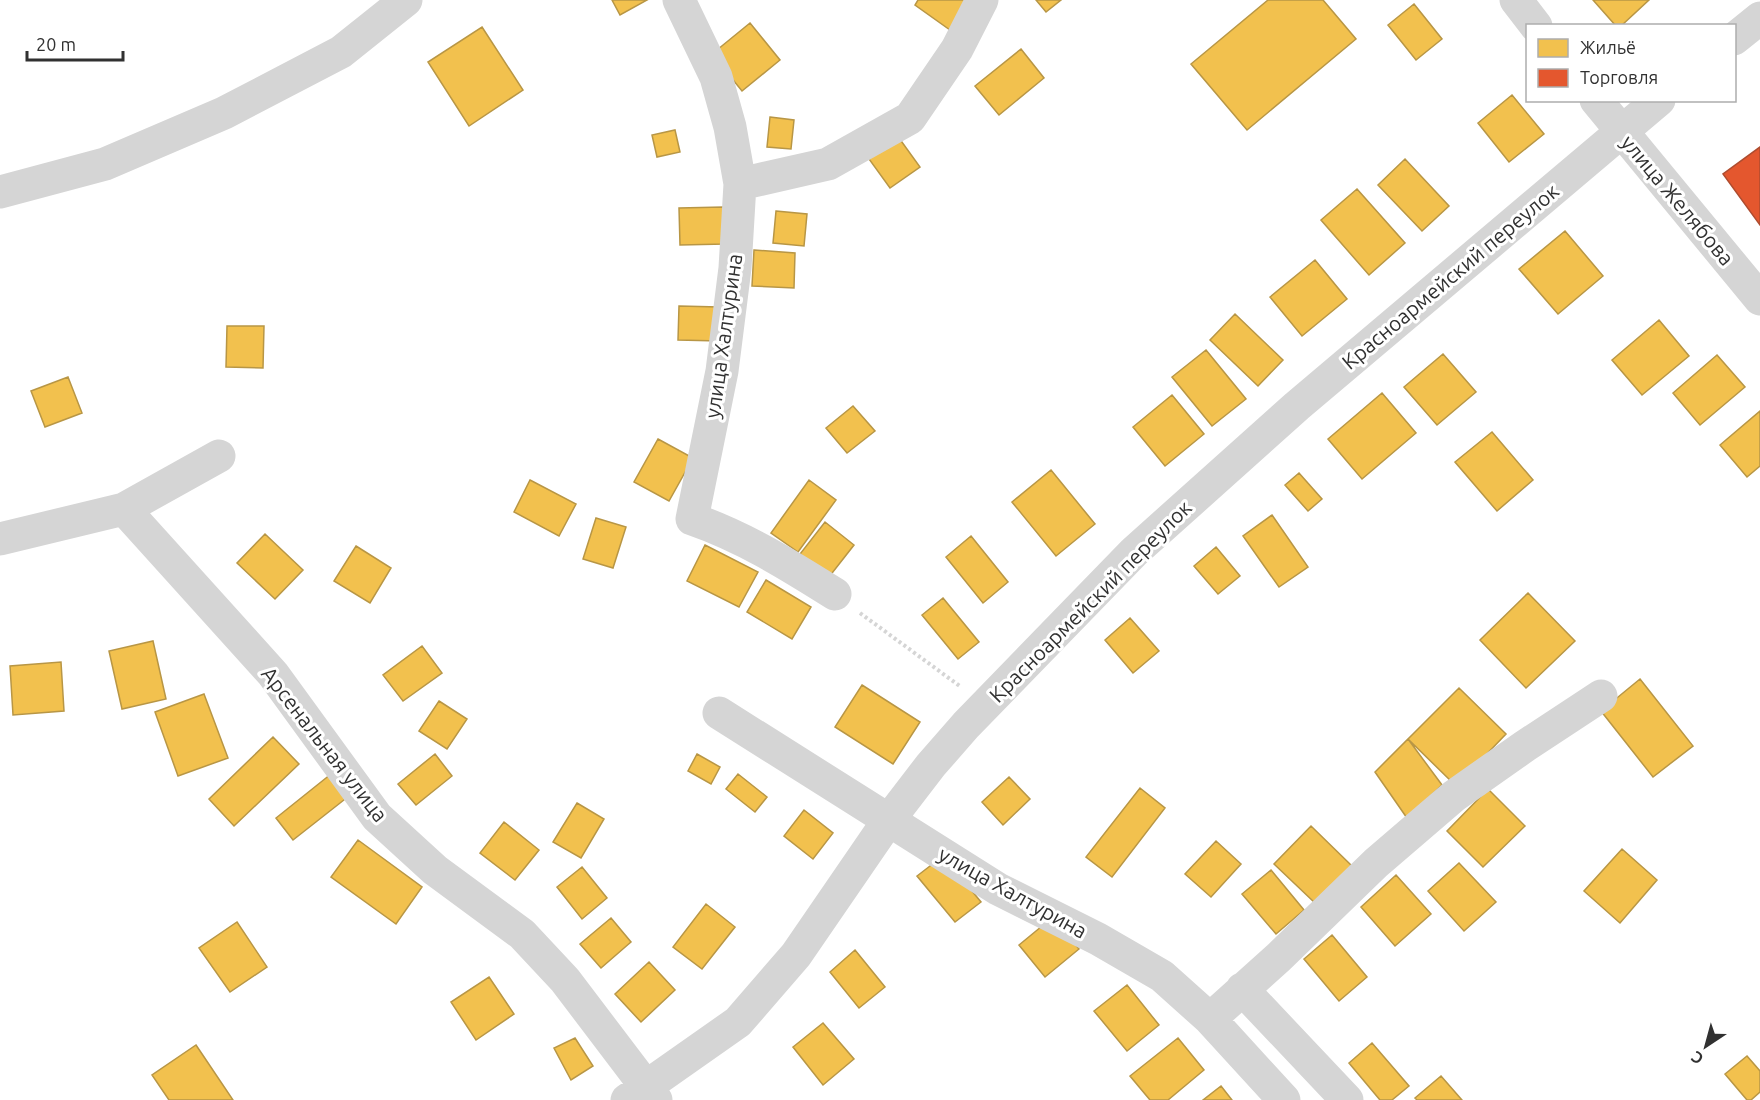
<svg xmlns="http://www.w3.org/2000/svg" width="1760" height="1100" font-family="Ubuntu,sans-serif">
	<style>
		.homes { fill: #f2c14e; stroke: #b89645; stroke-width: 1.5 }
		.shops { fill: #e4572e; stroke: #ae4c2f; stroke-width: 1.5 }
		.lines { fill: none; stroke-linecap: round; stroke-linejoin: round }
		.path { stroke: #d5d5d5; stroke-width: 4; stroke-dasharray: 3 3; stroke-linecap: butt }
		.minor { stroke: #d5d5d5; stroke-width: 33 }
		.labels { text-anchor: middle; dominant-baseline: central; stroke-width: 6; stroke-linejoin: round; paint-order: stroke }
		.street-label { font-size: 21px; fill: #313131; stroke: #fff }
	</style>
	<rect width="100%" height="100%" fill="#fff"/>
	<path class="homes" d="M612,0H647L620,15Z
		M918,0H968L950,30L915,5Z
		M1036,0H1061L1046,12Z
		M1268,0H1323L1356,39L1247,130L1191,64Z
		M1593,0H1649L1621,26H1616Z
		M1414,4L1442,39L1416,60L1388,25Z
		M750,23L780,60L742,91L712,54Z
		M482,27L523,90L469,126L428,62Z
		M1021,49L1044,78L999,115L975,86Z
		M1512,95L1544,134L1509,162L1478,123Z
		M770,117L794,120L791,149L767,147Z
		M675,130L680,152L657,157L652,135Z
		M899,138L920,167L890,188L869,159Z
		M1405,159L1449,206L1422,231L1378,185Z
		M1357,189L1405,243L1369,275L1321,220Z
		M723,207L725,244L680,245L679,208Z
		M776,211L807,214L804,246L773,243Z
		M1565,231L1603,276L1558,314L1519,269Z
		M754,250L795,253L794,288L752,286Z
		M1315,260L1347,299L1302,336L1270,297Z
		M679,306L719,307V341L678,340Z
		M1235,314L1283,360L1258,386L1210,340Z
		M1659,320L1689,356L1642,395L1612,360Z
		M227,326H264L263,368L226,367Z
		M1206,350L1246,399L1212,426L1172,377Z
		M1443,354L1476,392L1437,425L1404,387Z
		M1717,355L1745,387L1700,425L1673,393Z
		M68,377L82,413L45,427L31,391Z
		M1382,393L1416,433L1362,479L1328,439Z
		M1172,395L1204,434L1165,466L1133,427Z
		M853,406L875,431L847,453L826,428Z
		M1760,411V466L1747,477L1720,445Z
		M1492,432L1533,480L1497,511L1455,462Z
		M658,439L693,458L669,501L634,482Z
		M1051,470L1095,524L1056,556L1012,502Z
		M1299,473L1322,499L1308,511L1285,485Z
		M530,480L576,504L559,536L514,512Z
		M809,480L836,500L798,552L771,533Z
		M1272,515L1308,567L1279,587L1243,536Z
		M596,518L626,527L613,568L583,559Z
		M825,522L854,545L829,577L800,554Z
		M265,534L303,570L275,599L237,563Z
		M971,536L1008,582L983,603L946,557Z
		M705,545L758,572L739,607L687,581Z
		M356,546L391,568L370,603L334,581Z
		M1216,547L1240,576L1218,594L1194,566Z
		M766,580L811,607L792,639L747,612Z
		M1528,593L1575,641L1526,688L1480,640Z
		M943,598L979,642L958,659L922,615Z
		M1130,618L1159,651L1133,673L1105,640Z
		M153,641L166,699L122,709L109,651Z
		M422,646L442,673L403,701L383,675Z
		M61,662L64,711L13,715L10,666Z
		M1640,679L1693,746L1653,777L1601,711Z
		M862,685L920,722L893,764L835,727Z
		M1459,688L1506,734L1456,786L1408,739Z
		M204,694L228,758L178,776L155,712Z
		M439,701L467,719L447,749L419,731Z
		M273,737L299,764L234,826L209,799Z
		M1408,739L1442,785L1407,818L1375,772Z
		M435,754L452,776L416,805L398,784Z
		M697,754L720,767L711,784L688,771Z
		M331,774L349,796L293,840L276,818Z
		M738,774L767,797L755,812L726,789Z
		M1009,777L1030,799L1003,825L982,802Z
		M1140,788L1165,808L1112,877L1086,857Z
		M1488,789L1525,826L1483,867L1447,831Z
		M577,803L604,819L581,858L553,842Z
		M804,810L833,833L813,859L784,836Z
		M504,822L539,850L515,880L480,853Z
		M1311,826L1352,866L1316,904L1274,864Z
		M358,840L422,887L396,924L331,877Z
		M1216,841L1241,864L1211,897L1185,874Z
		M1622,849L1657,880L1620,923L1584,891Z
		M943,856L981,902L955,922L917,876Z
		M1459,863L1496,902L1464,931L1428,891Z
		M582,867L607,898L582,919L557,887Z
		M1271,870L1304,910L1276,934L1242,894Z
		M1396,875L1431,914L1395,946L1361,907Z
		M706,904L735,927L702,969L673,947Z
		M1053,917L1079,949L1045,977L1019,945Z
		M611,918L631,942L601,968L580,944Z
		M237,922L267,967L230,992L199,948Z
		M1332,935L1367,977L1339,1001L1304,959Z
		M855,950L885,987L859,1008L830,972Z
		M649,962L675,990L641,1022L615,994Z
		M489,977L514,1014L476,1040L451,1002Z
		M1127,985L1159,1025L1127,1051L1094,1011Z
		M823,1023L854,1059L823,1085L793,1047Z
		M575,1038L593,1066L571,1080L554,1048Z
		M1178,1038L1204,1070L1168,1100H1150L1130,1076Z
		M1372,1043L1409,1086L1392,1100H1380L1349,1063Z
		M196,1045L233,1100H169L152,1075Z
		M1747,1056L1760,1071V1092L1751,1100H1747L1725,1074Z
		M1441,1076L1462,1100H1417L1415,1098Z
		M1221,1086L1232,1100H1203Z"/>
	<path class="shops" d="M1760,147V225L1723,174Z"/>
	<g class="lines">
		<path class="path" d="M860,613L961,687"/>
		<path class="minor" d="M679,0L716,77L730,127L740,184L735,268L722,371L692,519C744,537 789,565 835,594
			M1516,0L1536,26
			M1734,39L1760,18
			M1596,100L1760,299
			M740,184L828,164L910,118L957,49L982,0
			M0,192L105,164L224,113L341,52L406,0
			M124,509L273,674L377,817L435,870L522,934L565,980L656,1100
			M0,539L124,509L219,456
			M719,713L998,889L1098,939L1162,976L1210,1019L1284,1100
			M1242,989L1347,1100
			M1210,1019L1279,957L1376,863L1454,796L1525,746L1601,696
			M627,1100L738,1022L796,955L888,821L931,765L966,725L1134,552L1297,406L1659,100"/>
	</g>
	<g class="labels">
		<g class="street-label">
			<text transform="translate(1678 200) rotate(50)">улица Желябова</text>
			<text transform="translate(1450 276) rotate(-40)">Красноармейский переулок</text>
			<text transform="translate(723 336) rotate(-82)">улица Халтурина</text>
			<text transform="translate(1090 601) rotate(-45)">Красноармейский переулок</text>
			<text transform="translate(325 744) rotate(52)">Арсенальная улица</text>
			<text transform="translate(1013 892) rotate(29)">улица Халтурина</text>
		</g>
	</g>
	<rect x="1526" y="24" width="210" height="78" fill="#ffffff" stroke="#adadad" stroke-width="1.5"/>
	<rect x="1538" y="39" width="30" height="18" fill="#f2c14e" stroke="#adadad" stroke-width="1.5"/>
	<text x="1580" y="54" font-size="18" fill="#313131">Жильё</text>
	<rect x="1538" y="69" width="30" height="18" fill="#e4572e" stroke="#adadad" stroke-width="1.5"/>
	<text x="1580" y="84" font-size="18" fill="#313131">Торговля</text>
	<g transform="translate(1706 1046) rotate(216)" stroke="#ffffff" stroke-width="4.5" paint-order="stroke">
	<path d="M0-4.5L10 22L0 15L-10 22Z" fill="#313131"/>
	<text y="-9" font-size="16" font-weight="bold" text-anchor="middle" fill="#313131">С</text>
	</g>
	<path d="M27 51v9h96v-9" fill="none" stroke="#313131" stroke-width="3"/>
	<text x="36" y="51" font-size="18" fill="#313131" stroke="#ffffff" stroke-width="4.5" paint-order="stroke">20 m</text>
</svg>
